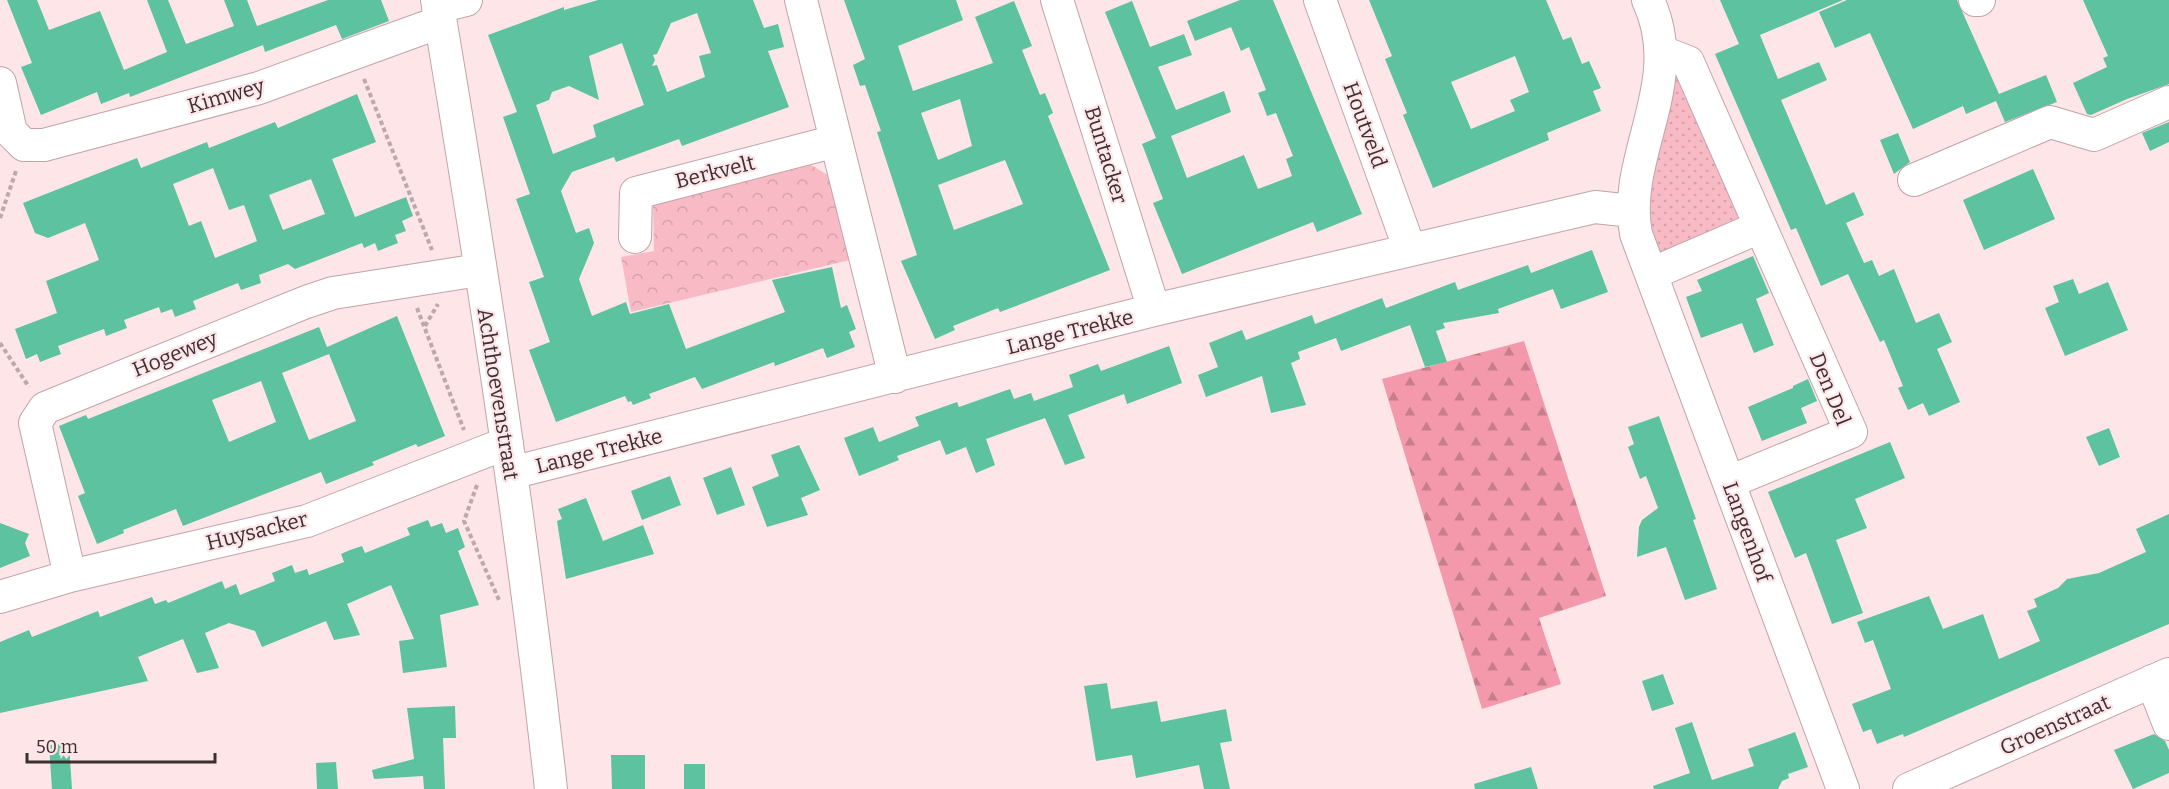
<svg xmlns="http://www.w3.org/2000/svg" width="2169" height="789" font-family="Bitter,serif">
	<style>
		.grass { fill: url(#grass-dots) }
		.forest { fill: url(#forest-firs) }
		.park { fill: url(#park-crowns) }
		.building { fill: #5cc29f; fill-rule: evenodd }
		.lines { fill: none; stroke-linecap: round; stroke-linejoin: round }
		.minor-casing { stroke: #c0a4a8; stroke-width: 34 }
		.path { stroke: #bda8ab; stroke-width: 4; stroke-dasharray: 4.5 3; stroke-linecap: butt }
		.minor { stroke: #fff; stroke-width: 32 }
		.labels { text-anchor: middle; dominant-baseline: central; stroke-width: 4.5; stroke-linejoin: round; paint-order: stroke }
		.street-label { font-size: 21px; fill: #3b2f31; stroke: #fde5e8 }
	</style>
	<defs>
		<pattern id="grass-dots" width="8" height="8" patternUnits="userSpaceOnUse" patternTransform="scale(1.5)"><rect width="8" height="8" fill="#f8bbc6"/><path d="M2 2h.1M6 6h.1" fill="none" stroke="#d6a1ab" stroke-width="1.8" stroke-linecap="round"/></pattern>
		<pattern id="forest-firs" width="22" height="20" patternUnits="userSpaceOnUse" patternTransform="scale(1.5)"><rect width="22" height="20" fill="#f399ab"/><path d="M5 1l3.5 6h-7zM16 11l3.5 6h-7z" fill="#c67d8c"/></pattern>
		<pattern id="park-crowns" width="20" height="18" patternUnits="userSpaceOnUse" patternTransform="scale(1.5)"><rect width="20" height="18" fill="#f8bbc6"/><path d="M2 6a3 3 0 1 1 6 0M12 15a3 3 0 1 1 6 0" fill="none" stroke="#d6a1ab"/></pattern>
	</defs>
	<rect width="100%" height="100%" fill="#fde5e8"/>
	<path class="grass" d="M1673,69H1676L1744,223L1658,260L1644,212Z"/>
	<path class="forest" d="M1524,341L1606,596L1539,618L1561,684L1482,709L1382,379Z"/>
	<path class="park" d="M805,161L829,176L850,260L631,312L621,257L654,251L653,202Z"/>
	<path class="building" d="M7,0H37L49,30L100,11L124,70L167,52L147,0H168L186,44L234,26L224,0H247L257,26L328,0H381L389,21L342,39L336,25L265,52L263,45L130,97L129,93L101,104L97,92L41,115L21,67L32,63Z
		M598,0H753L764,28L778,24L784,47L768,51L789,107L682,146L679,139L616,162L614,157L572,172L561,191L576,233L589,228L594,243L579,279L592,316L626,302L630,314L669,304L686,349L785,312L772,280L832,267L841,308L847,305L856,329L849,332L855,347L827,358L823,348L775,366L774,362L702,389L695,377L649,394L651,398L633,405L631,401L628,402L625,396L556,422L529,350L550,342L529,282L544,277L516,199L530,194L503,117L517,112L488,35L564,7V10ZM697,13L711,53L699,56L705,77L667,92L657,65L652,66L655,60L653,55L657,54L671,23ZM622,43L644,105L593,125L596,137L553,154L536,105L549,100L552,92L569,86L599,100L589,56Z
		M844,0H956L963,20L898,46L913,91L993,63L975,17L1014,1L1032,46L1022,50L1040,95L1045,93L1053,113L1048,116L1110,270L1000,312L998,308L953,326L955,330L935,339L901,261L917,255L877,132L881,131L874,111L865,85L860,86L853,65L865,59ZM960,99L972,146L938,160L921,113ZM1005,160L1023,204L954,230L938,185Z
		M1240,0H1273L1362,214L1317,232L1313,222L1182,274L1153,203L1163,199L1142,144L1156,138L1105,12L1132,1L1150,47L1184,34L1192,55L1158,67L1176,110L1224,91L1231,112L1171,136L1187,178L1244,155L1258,189L1292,176L1286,159L1293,156L1276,113L1267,116L1263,105L1258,93L1266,90L1249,47L1241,51L1231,27L1195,41L1187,21Z
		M1369,0H1546L1563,40L1571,37L1582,64L1589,61L1601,88L1593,91L1601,111L1547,133L1549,140L1433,188L1403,115L1407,113L1385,59L1392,56ZM1515,56L1529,92L1510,100L1515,111L1471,129L1451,82Z
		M1720,0H1843L1760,35L1778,79L1819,62L1827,80L1781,100L1826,205L1854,192L1864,215L1846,223L1864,263L1872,260L1879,276L1894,269L1916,323L1939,313L1952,342L1937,349L1960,402L1929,416L1923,403L1908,410L1898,388L1903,386L1884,340L1880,342L1848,274L1821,286L1796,228L1791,230L1715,54L1739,44Z
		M1847,0H1957L1999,94L2046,75L2057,102L2005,122L1996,101L1966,114L1963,106L1913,129L1870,33L1835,48L1819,12Z
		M2083,0H2169V84L2127,99L2091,115L2087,114L2073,83L2107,67L2103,58L2108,56Z
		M357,94L376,142L332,159L355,217L406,197L413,216L402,221L406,231L395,235L398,243L378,251L375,243L364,248L362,243L295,269L288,264L259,275L261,283L241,290L238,283L193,301L196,309L175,317L172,309L161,313L159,307L124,320L127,328L106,336L104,329L58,346L61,354L40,362L37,354L26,359L15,329L57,313L46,281L99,260L85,223L48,238L35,233L23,203L137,158L141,168L207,142L209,148L275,122L278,128ZM213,168L229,210L244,205L257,241L215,258L201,221L189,226L173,184ZM311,179L325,214L283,230L269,195Z
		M2169,122V142L2150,151L2142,133Z
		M1898,133L1910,162L1894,174L1880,140Z
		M2033,169L2055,219L1984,250L1963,200Z
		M1592,250L1608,292L1561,309L1553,289L1498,309L1499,313L1443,323L1445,328L1436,331L1447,362L1425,367L1410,325L1341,351L1336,338L1298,352L1300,359L1291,363L1306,405L1271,413L1262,376L1206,397L1198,375L1218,367L1209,343L1242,330L1246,340L1312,315L1315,324L1382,298L1386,308L1455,282L1458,290L1528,265L1531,273Z
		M1753,256L1769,293L1756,299L1774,345L1754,353L1742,323L1701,338L1686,297L1702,291L1697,280Z
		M2073,279L2079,294L2108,282L2128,330L2065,356L2045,308L2059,302L2053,286Z
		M397,316L445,436L418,447L416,444L372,462L374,465L326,484L321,472L183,526L176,509L123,530L124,533L97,544L78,496L85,493L59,426L86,415L88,419L319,327L327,347ZM329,354L356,421L309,440L282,373ZM261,381L276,422L229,442L212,400Z
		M1169,346L1182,383L1127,404L1124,394L1068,415L1085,458L1065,465L1045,418L986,439L995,465L976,473L966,447L946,455L940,440L897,456L899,460L859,476L844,438L873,427L879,442L919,426L915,417L957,402L959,407L1010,389L1014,399L1031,393L1034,401L1073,387L1069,375L1098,364L1101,371Z
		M1808,379L1817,401L1801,408L1807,423L1762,441L1748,407L1793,388V386Z
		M1659,416L1696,519L1693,520L1717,589L1685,600L1666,547L1637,557L1639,527L1642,520L1658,508L1646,476L1640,479L1628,447L1634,444L1628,427Z
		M2109,428L2120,457L2099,466L2086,437Z
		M1890,442L1905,478L1855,499L1867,528L1836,540L1863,613L1832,624L1806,553L1795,558L1768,492Z
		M799,445L820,490L801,498L808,515L767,527L752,487L779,476L771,455Z
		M731,467L745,505L717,515L703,478Z
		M670,476L681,505L642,520L631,491Z
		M586,498L603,541L643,525L654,554L566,579L557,521L562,519L558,509Z
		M2169,514V624L1904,737L1903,734L1877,744L1871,729L1863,732L1852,704L1891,689L1873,640L1865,643L1857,622L1929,596L1943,629L1983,614L1999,659L2040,641L2027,611L2037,607L2034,599L2058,588L2067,579L2099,573L2146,552L2136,529Z
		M428,520L431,527L442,523L446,533L458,528L465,547L458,551L479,605L440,615L447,667L403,673L399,641L414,639L391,585L347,604L360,635L334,640L326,621L262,647L255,631L229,623L205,633L219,668L197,673L183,639L138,657L148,681L0,713V642L29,630L32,637L98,611L100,617L152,597L155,604L166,600L168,603L222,581L225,589L236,584L240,595L275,581L272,573L292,565L295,573L307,569L309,575L344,562L341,554L350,550L362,546L365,553L410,535L407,528Z
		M0,523L29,534L25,543L30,556L0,568Z
		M1663,674L1674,704L1652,711L1642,681Z
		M1107,683L1111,709L1157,701L1161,722L1226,709L1232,741L1220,743L1230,789H1204L1199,765L1136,778L1132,755L1096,761L1084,686Z
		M455,706L456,738H443L445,789H424L423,776L374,779L372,770L414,759L407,708Z
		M1692,722L1712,780L1754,766L1748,749L1795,732L1808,767L1788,774L1789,778L1782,781L1778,789H1654L1653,786L1690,773L1675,728Z
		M2154,734L2165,741L2169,750V773L2133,789L2114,750Z
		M69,744L72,789H52L49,745Z
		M611,755H645V789H612Z
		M336,762L338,789H317L316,763Z
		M684,764H705V789H684Z
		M1531,767L1538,789H1475L1474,784Z"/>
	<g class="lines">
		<defs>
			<path id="minor" d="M437,0C481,262 522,525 551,789
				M801,0L895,377
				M1057,0L1154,310
				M1320,0L1410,250
				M1648,0C1687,83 1621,155 1636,234L1843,789
				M1975,0H1979
				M438,7L466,0
				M1662,52L1688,62L1851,432L1729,482
				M0,83L11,132L24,145H44L259,88L440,22
				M1914,180L2050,122L2094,135L2169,102
				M635,237L636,193L836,141
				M1651,274L1760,227
				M511,473L1154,310L1595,207L1632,211
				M70,576L35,423L45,408L306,302L333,293L479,270
				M0,597L70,576L307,521L507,443
				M2152,681L2169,724
				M1909,789L2169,674"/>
		</defs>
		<use href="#minor" class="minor-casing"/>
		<path class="path" d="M364,79L432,250
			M0,218L16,171
			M417,308L464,430
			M425,326L438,304
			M0,343L29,387
			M477,485L464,521L499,600"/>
		<use href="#minor" class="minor"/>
	</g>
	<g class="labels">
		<g class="street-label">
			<text transform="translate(226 96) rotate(-16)">Kimwey</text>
			<text transform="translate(1365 125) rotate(70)">Houtveld</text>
			<text transform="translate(1106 155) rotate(73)">Buntacker</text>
			<text transform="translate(715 172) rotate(-14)">Berkvelt</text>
			<text transform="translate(1070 332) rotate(-14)">Lange Trekke</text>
			<text transform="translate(175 354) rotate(-22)">Hogewey</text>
			<text transform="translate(1830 389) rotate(68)">Den Del</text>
			<text transform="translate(498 394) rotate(81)">Achthoevenstraat</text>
			<text transform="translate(599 451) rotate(-14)">Lange Trekke</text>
			<text transform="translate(257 531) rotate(-14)">Huysacker</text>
			<text transform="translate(1747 532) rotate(70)">Langenhof</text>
			<text transform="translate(2055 725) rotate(-24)">Groenstraat</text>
		</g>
	</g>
	<path d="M27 753v9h188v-9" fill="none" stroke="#3b2f31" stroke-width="3"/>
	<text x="36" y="753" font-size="18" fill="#3b2f31" stroke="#fde5e8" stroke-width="4.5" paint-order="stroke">50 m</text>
</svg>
